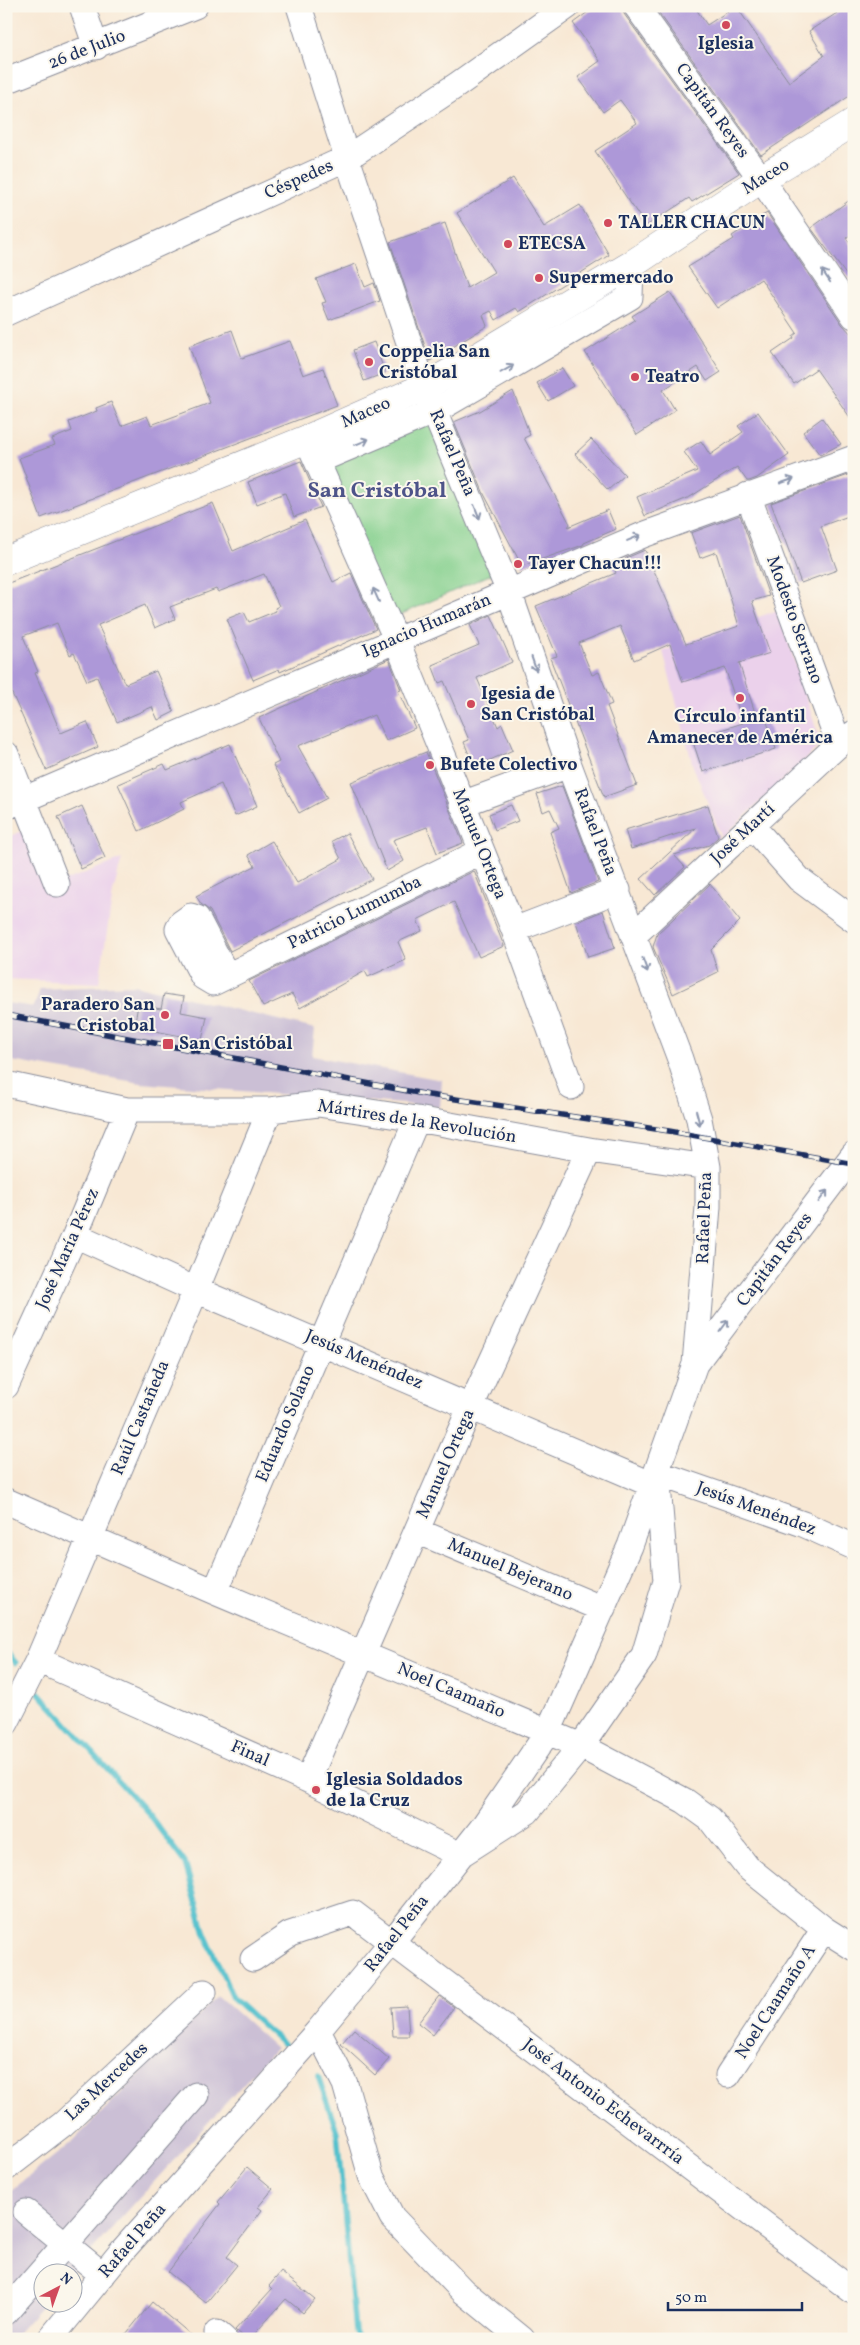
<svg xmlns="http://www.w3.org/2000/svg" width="860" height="2345" font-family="Vollkorn,serif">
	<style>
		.built { fill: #ebd1eb }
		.industrial { fill: #cbbfd5 }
		.green { fill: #85d08e; stroke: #508076 }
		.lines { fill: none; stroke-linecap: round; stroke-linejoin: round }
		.stream { stroke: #54c1cd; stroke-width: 5.5 }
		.building { fill: #ad98d8 }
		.minor-casing { stroke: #8a8c99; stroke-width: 27 }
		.major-casing { stroke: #8a8c99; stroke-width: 29 }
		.minor { stroke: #fff; stroke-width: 25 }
		.major { stroke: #fff; stroke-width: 28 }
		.rail-casing { stroke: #1b2f5e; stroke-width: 5.5 }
		.rail { stroke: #fbf7ec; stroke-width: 4; stroke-dasharray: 11; stroke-linecap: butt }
		.oneway { stroke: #8d97ae }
		.poi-dot { fill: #d1495b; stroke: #fbf7ec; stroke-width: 2 }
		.labels { text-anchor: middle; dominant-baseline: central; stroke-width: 4; stroke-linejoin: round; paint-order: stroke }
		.poi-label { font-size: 18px; font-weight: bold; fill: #1b2f5e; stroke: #fbf7ec; text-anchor: start }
		.street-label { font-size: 18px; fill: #1b2f5e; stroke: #fbf7ec }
		.district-label { font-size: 22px; font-weight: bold; fill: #4e5489; stroke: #fbf7ec }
	</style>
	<rect width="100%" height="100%" fill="#fbf7ec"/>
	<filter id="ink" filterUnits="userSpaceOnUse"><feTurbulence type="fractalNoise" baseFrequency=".02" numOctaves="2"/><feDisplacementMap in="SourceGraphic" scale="10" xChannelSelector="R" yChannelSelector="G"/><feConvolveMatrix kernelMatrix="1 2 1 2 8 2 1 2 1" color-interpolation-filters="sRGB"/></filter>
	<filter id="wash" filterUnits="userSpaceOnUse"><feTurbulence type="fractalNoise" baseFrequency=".0096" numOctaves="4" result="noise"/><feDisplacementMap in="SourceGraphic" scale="20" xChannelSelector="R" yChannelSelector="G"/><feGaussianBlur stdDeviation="1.12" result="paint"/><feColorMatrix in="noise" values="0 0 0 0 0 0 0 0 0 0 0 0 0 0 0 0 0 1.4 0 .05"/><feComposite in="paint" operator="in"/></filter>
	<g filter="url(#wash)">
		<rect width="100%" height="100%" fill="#f8e8d4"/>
		<path class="built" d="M778,610L821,744L722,838L693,766L663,651Z
			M40,823L64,881L122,859L113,892L99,983L6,979V838Z"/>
		<path class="industrial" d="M134,985L315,1029L312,1056L442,1080L440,1107L141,1083L6,1060V1003L34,1007L40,989Z
			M218,1996L276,2048L72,2272H42V2302L44,2303L12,2339H6V2195L73,2141Z"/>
		<path class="green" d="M433,419L496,572L391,619L327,468Z"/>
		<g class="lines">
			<path class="stream" d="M6,1651L16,1663
				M39,1693L150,1816L185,1863L205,1934L233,1998L288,2048
				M318,2076L337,2132L355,2331L358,2339"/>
		</g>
		<g id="blocks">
			<path class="building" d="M596,6H622L624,14L739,173L692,202L689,198L646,226L595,151L637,123L620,100L603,112L578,77L600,61L573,23Z
				M654,6H694L707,25L736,6L789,82L824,56L809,31L848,6H854V93L761,155Z
				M513,178L544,227L580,205L609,255L519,312L516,308L496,320L491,311L483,315L487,326L430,361L390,242L445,223L467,288L494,272L457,213Z
				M854,197V232L846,238L854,249V285L811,228Z
				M767,213L842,324L854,337V423L816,369L794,384L772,353L794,338L793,336L797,333L761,279L717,308L688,267L734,239L732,236Z
				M356,264L365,287L374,283L380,301L329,320L322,303L326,302L316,279Z
				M670,292L721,372L707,381L698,367L663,390L675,410L637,435L585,352L635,320L632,316Z
				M232,330L242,358L290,341L303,375L323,368L337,405L41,518L19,458L55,445L52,439L72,431L69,422L97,411L96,408L111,402L121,426L147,416L151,425L210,403L189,346Z
				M374,342L385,373L364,381L353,350Z
				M562,368L573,386L548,401L537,383Z
				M513,391L530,435L524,438L570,524L568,527L608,510L616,529L584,543L583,545L522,566L484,494L454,422L480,411Z
				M758,412L789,455L757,478L749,481H747L737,467L690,497L645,516L637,497L697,471L684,452L701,441L710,455L743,432L738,426Z
				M822,418L841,444L820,455L803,432Z
				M591,439L625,475L608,490L575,454Z
				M301,461L321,507L294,517L285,493L257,504L248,482Z
				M854,473V514L821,526L837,570L801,583L771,503Z
				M213,503L233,551L305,520L333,582L351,573L376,629L280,672L279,669L253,680L227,619L244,612L249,622L276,611L275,608L279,606L264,574L218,592L216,589L170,607L175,619L155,628L145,605L98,625L125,684L156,671L174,712L158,720L152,707L117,722L97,677L87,681L74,653L70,655L57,623L23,636L38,672L35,673L61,733L87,722L98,747L46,770L6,680V584Z
				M740,515L769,596L752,601L770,653L739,663L757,719L765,716L776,749L703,772L692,739L743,723L725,668L683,682L670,644L634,660L620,626L579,643L592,675L599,672L612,704L607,706L637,785L604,797L550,658L557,656L536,606L616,573L612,564L645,550L686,644L739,626L716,552L700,558L691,533Z
				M491,615L512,662L477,678L498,727L502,724L513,750L474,767L464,742L469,740L444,681L439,683L432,665L479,645L470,625Z
				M389,659L401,690L398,691L415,728L386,741L374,715L298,746L327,798L299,813L273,765L279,762L259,718Z
				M230,744L257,806L235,816L221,784L181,802L184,809L139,831L118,784L164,764L167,770Z
				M426,752L463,843L437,853L427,827L393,840L404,861L387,871L351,782Z
				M562,786L598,882L571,893L550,832L559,828L550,809L543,812L537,794Z
				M511,805L518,821L495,830L489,814Z
				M708,805L718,837L709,845L674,855L685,867L655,895L641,879L696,828L631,849L625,830Z
				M82,806L105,858L81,869L58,817Z
				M347,833L372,879L230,951L210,911L201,904L196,896L255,866L248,855L272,841L297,883L341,859L332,841Z
				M474,871L504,946L479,957L454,902L417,920L422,931L398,942L406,960L368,977L365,971L300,1008L292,994L263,1007L249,981Z
				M710,884L740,921L711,950L718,972L673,994L653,947L657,934Z
				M603,911L615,948L588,957L576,922Z
				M164,994L184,997L181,1012L207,1017L202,1040L134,1027L138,1005L161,1009Z
				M439,1996L454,2007L433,2035L418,2023Z
				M407,2006L409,2036H393L391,2007Z
				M354,2029L389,2059L375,2075L341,2044Z
				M247,2167L273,2189L258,2207L262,2210L227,2257L237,2265L206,2303L168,2272L220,2204L218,2202Z
				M281,2272L315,2299L303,2313L286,2299L250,2339H245L235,2330L272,2289L269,2286Z
				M152,2302L196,2339H122Z"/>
		</g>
	</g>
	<g filter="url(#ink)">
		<use href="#blocks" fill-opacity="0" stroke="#8a8c99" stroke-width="1"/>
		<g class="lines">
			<defs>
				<path id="minor" d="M82,6L96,47
					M636,6L761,179L854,316
					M6,81L195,6
					M6,313L347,158L457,85L568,6
					M307,439L396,639L514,930L571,1087
					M317,461L435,411L630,297L631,265
					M748,495L839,744
					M6,754L57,884
					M462,804L569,765
					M6,807L643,535L854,458
					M752,826L799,879L854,920
					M514,930L618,890
					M634,935L839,744L854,733
					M227,976L197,918L191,916L181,923L178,929L203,977L213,983L482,851
					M6,1084L127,1110H270L318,1104L417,1119L589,1150L708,1167
					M75,1235L196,1290L653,1485
					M695,1364L854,1154
					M6,1386L75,1235L127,1110
					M6,1501L215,1592L581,1746L685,1801L710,1819L747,1867L824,1929L854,1948
					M417,1531L603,1609
					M215,1592L417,1119
					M38,1660L308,1780L460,1855L527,1812L581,1746L644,1655L666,1581L657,1473L803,1524L854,1547
					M6,1723L38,1660L196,1290L270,1110
					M308,1780L471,1406L589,1150
					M253,1959L290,1934L353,1913L854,2292
					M318,2031L345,2084L371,2176L392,2217L463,2291L522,2339
					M728,2075L824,1929
					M6,2168L63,2124L204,1992
					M26,2212L103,2275
					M6,2312L196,2095
					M217,2333L224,2339
					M50,2339L123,2250L318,2031L391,1943L482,1828L548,1732L630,1546L695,1364L708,1207V1167L699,1119L680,1059L569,765L509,592L424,387L347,158L299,6"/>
				<path id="major" d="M6,561L307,439L424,387L471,361L631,265L761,179L854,122"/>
			</defs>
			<use href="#minor" class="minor-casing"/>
			<use href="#major" class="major-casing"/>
			<use href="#minor" class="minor"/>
			<use href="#major" class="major"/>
			<defs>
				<path id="rail" d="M6,1015L429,1095L669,1131L854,1164"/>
			</defs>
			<use href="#rail" class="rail-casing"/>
			<use href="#rail" class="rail"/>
		</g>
		<defs><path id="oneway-shaft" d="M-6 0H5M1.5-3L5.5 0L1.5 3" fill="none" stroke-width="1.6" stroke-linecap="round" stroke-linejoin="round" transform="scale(1.25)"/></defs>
		<g class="oneway">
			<use href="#oneway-shaft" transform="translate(826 276) rotate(-124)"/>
			<use href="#oneway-shaft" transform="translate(507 369) rotate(-30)"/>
			<use href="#oneway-shaft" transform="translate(362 442) rotate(-23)"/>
			<use href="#oneway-shaft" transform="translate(787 481) rotate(-19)"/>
			<use href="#oneway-shaft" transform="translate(477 512) rotate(68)"/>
			<use href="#oneway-shaft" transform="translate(634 538) rotate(-23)"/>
			<use href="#oneway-shaft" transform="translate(376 595) rotate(-114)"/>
			<use href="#oneway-shaft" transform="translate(534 664) rotate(71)"/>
			<use href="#oneway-shaft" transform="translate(645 965) rotate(70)"/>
			<use href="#oneway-shaft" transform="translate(698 1118) rotate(75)"/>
			<use href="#oneway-shaft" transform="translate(823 1196) rotate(-53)"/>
			<use href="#oneway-shaft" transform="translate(724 1326) rotate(-53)"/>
		</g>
	</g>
	<g class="poi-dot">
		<circle cx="726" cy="25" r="5"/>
		<circle cx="608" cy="223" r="5"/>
		<circle cx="508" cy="244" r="5"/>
		<circle cx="539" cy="278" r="5"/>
		<circle cx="369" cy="362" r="5"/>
		<circle cx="635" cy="377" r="5"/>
		<circle cx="518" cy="564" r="5"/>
		<circle cx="740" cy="698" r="5"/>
		<circle cx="471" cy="704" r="5"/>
		<circle cx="430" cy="765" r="5"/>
		<circle cx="165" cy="1015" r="5"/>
		<rect x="162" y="1038" width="12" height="12" rx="2.5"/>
		<circle cx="316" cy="1790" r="5"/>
	</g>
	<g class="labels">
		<g class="poi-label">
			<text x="726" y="44" text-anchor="middle">Iglesia</text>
			<text x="618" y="223">TALLER CHACUN</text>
			<text x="518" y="244">ETECSA</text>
			<text x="549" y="278">Supermercado</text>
			<text x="379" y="352">Coppelia San<tspan x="379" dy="21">Cristóbal</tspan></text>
			<text x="645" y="377">Teatro</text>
			<text x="528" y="564">Tayer Chacun!!!</text>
			<text x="481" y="694">Igesia de<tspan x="481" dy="21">San Cristóbal</tspan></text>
			<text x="740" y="717" text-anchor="middle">Círculo infantil<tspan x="740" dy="21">Amanecer de América</tspan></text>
			<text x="440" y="765">Bufete Colectivo</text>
			<text x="155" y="1005" text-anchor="end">Paradero San<tspan x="155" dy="21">Cristobal</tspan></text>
			<text x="179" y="1044">San Cristóbal</text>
			<text x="326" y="1780">Iglesia Soldados<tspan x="326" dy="21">de la Cruz</tspan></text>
		</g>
		<g class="street-label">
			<text transform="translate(87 50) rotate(-21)">26 de Julio</text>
			<text transform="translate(712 111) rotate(54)">Capitán Reyes</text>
			<text transform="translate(766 177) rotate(-32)">Maceo</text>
			<text transform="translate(299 180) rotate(-24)">Céspedes</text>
			<text transform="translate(366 413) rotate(-24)">Maceo</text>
			<text transform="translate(452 453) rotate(67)">Rafael Peña</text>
			<text transform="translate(794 620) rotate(70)">Modesto Serrano</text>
			<text transform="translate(427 626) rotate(-23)">Ignacio Humarán</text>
			<text transform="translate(595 832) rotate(69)">Rafael Peña</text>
			<text transform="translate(743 834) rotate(-43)">José Martí</text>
			<text transform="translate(479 844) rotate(68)">Manuel Ortega</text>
			<text transform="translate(355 913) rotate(-26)">Patricio Lumumba</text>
			<text transform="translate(417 1122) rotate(9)">Mártires de la Revolución</text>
			<text transform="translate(705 1218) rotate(-88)">Rafael Peña</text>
			<text transform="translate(68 1249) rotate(-66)">José María Pérez</text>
			<text transform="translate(775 1260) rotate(-53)">Capitán Reyes</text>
			<text transform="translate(364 1360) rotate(23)">Jesús Menéndez</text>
			<text transform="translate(141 1418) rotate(-67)">Raúl Castañeda</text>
			<text transform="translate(286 1424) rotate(-67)">Eduardo Solano</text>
			<text transform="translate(446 1464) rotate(-66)">Manuel Ortega</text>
			<text transform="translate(756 1509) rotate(20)">Jesús Menéndez</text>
			<text transform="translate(510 1570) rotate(23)">Manuel Bejerano</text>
			<text transform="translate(451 1691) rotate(23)">Noel Caamaño</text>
			<text transform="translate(250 1754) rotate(24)">Final</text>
			<text transform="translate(397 1934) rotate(-52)">Rafael Peña</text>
			<text transform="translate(776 2002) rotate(-57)">Noel Caamaño A</text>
			<text transform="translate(107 2082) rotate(-43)">Las Mercedes</text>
			<text transform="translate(603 2102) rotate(37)">José Antonio Echevarrría</text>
			<text transform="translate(133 2241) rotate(-49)">Rafael Peña</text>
		</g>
		<g class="district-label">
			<text x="377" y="491">San Cristóbal</text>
		</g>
	</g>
	<rect width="860" height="2345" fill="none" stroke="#fbf7ec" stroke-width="25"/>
	<g transform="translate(58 2288) rotate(41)"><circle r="24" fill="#fbf7ec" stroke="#a1a7b3"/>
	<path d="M0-4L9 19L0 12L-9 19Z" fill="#d1495b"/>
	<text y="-8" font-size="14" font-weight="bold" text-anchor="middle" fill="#1b2f5e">N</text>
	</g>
	<path d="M668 2302v8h134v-8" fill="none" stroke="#1b2f5e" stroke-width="2.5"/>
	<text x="675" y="2302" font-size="15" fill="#1b2f5e" stroke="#fbf7ec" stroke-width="4" paint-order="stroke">50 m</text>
</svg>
